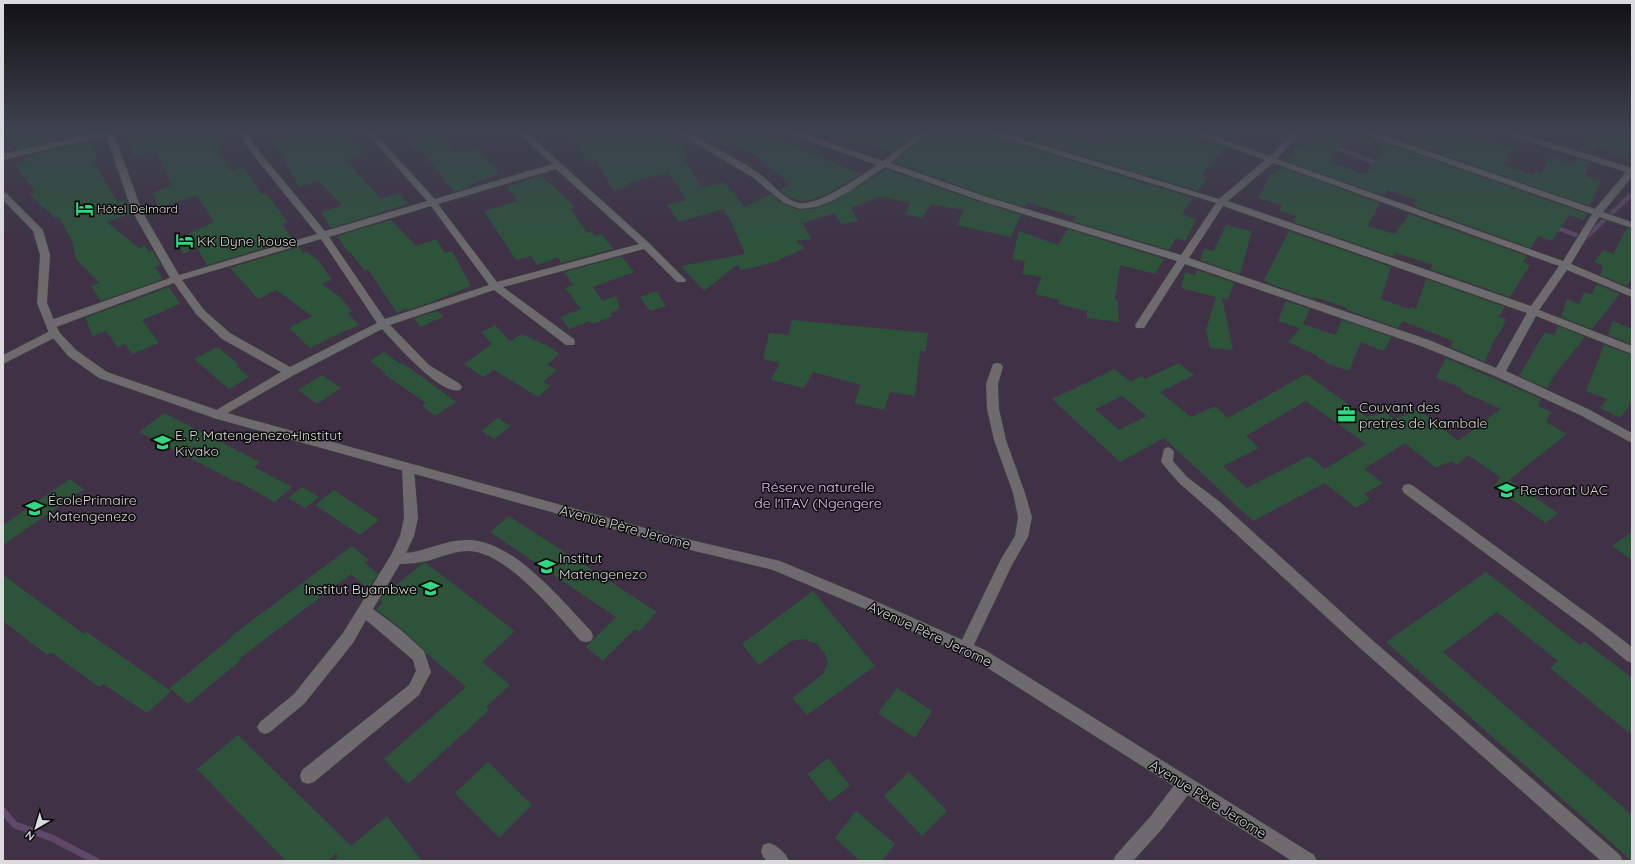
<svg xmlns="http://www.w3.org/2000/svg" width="1635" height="864" font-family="Quicksand,sans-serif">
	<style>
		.green { fill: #403146 }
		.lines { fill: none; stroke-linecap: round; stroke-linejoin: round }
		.stream-far1 { stroke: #5f4869; stroke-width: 4.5 }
		.stream { stroke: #5f4869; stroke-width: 7 }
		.building { fill: #2d543b; fill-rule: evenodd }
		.minor-casing { stroke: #3c3b3d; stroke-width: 2 }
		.tertiary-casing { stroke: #3c3b3d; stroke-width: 2 }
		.minor { fill: #6d6b6e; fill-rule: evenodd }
		.tertiary { fill: #6d6b6e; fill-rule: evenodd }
		.labels { text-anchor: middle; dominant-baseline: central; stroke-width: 3; stroke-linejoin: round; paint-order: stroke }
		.far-poi-label { font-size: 12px; fill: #dbdadc; stroke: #0a090a; text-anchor: start }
		.poi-label { font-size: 14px; fill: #dbdadc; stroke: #0a090a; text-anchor: start }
		.park-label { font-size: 14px; fill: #eec4ff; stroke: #0a090a }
		.street-label { font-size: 14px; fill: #dbdadc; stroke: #0a090a }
	</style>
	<rect width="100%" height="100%" fill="#211f22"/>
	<path class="green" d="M3,129H1632V861H3Z"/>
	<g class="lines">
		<path class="stream-far1" d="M1286,129L1316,140
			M1331,146L1379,164
			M1554,227L1585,238L1632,194"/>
		<path class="stream" d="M3,811L15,825L52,838L96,861"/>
	</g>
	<path class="building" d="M5,129H88L89,132L18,149Z
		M148,129H215L223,142L216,145L231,171L243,167L262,194H266L269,197L288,222L282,224L293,240L207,265L197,247L183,254L176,239L214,222L196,195L164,206H158L152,193L172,186L157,152L148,154L147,152L134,156L125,134Z
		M285,129H343L356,145L365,153L346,161L381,199L399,193L408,204L331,228L321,212L342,205L319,181L299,187L285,162H287L272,139L289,134Z
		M402,129H434L454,153L477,148L499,174L470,185L471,187L454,192L423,152L416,153Z
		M575,129H664L688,153L684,154L688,158L684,160L702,188L724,182L745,207L771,194L783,204L799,210L817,208L833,202L871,178L873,179L885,169L980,202L1021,215L1011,237L957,225L964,210L931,204L922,218L904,214L911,203L879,196L877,198L851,208L858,221L841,224L835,213L802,223L811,239L796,241L805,248L777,261L760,266L741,270L738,264L704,291L681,266L745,254L730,219L723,209L679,222L667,205L687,200L668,172L628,183L630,186L614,191L595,160L587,162L571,134L578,132Z
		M696,129H769L767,135L861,174L827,194L807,201H799L789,197L779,190L790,184L757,157L734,143L724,147Z
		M819,129H922L892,152L864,143L863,145L818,134Z
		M934,129H977L979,132L1193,198L1182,214L1196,219L1185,241L1176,238L1169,250L1072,221L1075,217L1027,202L1025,207L987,196L893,162Z
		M994,129H1051L1098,143L1113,129H1182L1183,132L1225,147L1201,175L1208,177L1198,191Z
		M1198,129H1241L1231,140Z
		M1316,129H1352L1354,132L1375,140L1370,146L1346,137L1329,162L1366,175L1385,143L1587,214L1584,220L1569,215L1552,241L1538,236L1531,248L1414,206L1417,200L1387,190L1384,196L1286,161L1295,148L1298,149Z
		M1425,129H1477L1469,134L1514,148L1504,165L1533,175L1536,171L1541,173L1550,157L1574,164L1578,158L1590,162L1585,176L1601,181L1590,206L1409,143Z
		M1596,129H1611L1632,135L1628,142L1631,143L1624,158L1597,147L1593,155L1582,151Z
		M91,141L98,160L93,162L118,202L124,200L132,213L107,222L139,248L146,245L148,252L152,250L161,265L155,267L163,279L101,301L91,286L99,283L76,259L73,243L59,217L55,218L29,194L36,192L15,166L26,163L23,157Z
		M1281,167L1380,203L1368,226L1395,234L1409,214L1527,256L1523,262L1530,265L1510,297L1430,269L1433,265L1402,255L1395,253L1394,257L1293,222L1296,216L1280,211L1282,205L1258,198L1270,174L1274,175Z
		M541,175L575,207L570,208L587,233L592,232L595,236L602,234L613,249L561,263L558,257L537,265L531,256L516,260L484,211L517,201L507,187Z
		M391,220L416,246L436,239L445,253L452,251L471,286L431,302L408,310L407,308L397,313L368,269L365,271L350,252H348L337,236Z
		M1226,225L1252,231L1240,274L1200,260L1204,249L1213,251Z
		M1627,228L1632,229V279L1627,286L1600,275L1603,266L1594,262L1604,250L1613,254Z
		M1068,229L1164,259L1155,274L1120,265L1115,300L1118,301L1119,322L1087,318V311L1058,304L1060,300L1035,294L1042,277L1022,274L1025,261L1012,259L1019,231L1058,245Z
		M1289,231L1391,267L1381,299L1409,309L1410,307L1416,309L1426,279L1505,307L1499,317L1506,319L1501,330L1493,342L1485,362L1451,347L1453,341L1403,321L1398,328L1347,310V308L1315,297L1314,299L1268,283V282L1264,280Z
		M299,247L303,253L307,252L318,260L332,280L322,284L340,297L352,311L348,313L359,325L342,332L310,348L289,328L312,316L276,290L258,299L230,268Z
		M619,257H622L634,272L593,287L602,301L616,296L620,309L610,313L613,316L592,324L589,321L569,329L560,317L581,309L565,288L573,285L565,272Z
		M1197,270L1234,283L1228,300L1222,298L1233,350L1210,348L1206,330L1216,297L1181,288L1185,272L1195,275Z
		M1596,284L1620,294L1592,329L1561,317L1567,299L1579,304L1584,292L1592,295Z
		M169,287L180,304L142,320L159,343L132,354L125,344L117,347L106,331L93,336L85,318Z
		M656,291L666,306L650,311L640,297Z
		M1286,301L1310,309L1303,324L1335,335L1342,320L1392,337L1383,351L1361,342L1349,371L1326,363L1327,362L1317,357L1318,356L1288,342L1300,328L1278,321Z
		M438,311L443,317L420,327L414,318Z
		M792,320L928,333L926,351H920L915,396L890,392L884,410L854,403L861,385L813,372L804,388L771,380L780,363L763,359L769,333L788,335Z
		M1613,321L1632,329V344L1608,335Z
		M495,325L510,341L522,334L550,347L559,354L547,365L557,370L543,382L551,386L538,397L494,370L483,377L464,364L492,344L481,332Z
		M1558,326L1585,337L1556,373L1547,388L1519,376L1545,332L1554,336Z
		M1604,345L1632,355V402L1620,418L1600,408L1607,399L1586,391Z
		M218,347L239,365L236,366L249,377L229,389L194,359Z
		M384,352L400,364L402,363L414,371L456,402L435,416L422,406L426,403L384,374L386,373L370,361Z
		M1446,358L1541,399L1538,406L1551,412L1546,422L1567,434L1509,480L1558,513L1546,523L1494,487L1500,477L1468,455L1457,465L1451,461L1436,468L1405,443L1364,469L1383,483L1364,494L1370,499L1356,508L1325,483L1253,521L1164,438L1120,462L1052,399L1115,369L1130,382L1141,376L1145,379L1179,363L1194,375L1160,392L1191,417L1215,406L1228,418L1306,374L1366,417L1386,413L1394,420L1418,409L1458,441L1501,409L1461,391L1462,388L1436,378ZM1122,396L1147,416L1119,430L1095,409ZM1306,401L1366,444L1325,469L1309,456L1247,488L1223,466L1259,448L1246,436Z
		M322,375L341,388L317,404L298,390Z
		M164,413L260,462L254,467L292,487L275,502L237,481L236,482L139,432Z
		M498,418L511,426L494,439L481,431Z
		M70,479L84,489L3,545V525Z
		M302,487L319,497L305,508L288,498Z
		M334,490L379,520L360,535L315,505Z
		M509,516L657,612L639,632L635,629L603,661L586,647L616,617L490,532Z
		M1632,532V560L1612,546Z
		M352,546L369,560L365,563L378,574L368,589L351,574L239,659L241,660L188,704L170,688L232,637L231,636Z
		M423,563H426L515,631L482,662L510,685L486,707L489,710L408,784L384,759L466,687L426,653L402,629L376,609L383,603L380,600L390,584L394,587Z
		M1486,572L1580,645L1584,641L1632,678V735L1550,668L1558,661L1497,612L1443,652L1632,815V861L1386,642Z
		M3,575L84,634L87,632L171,691L147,713L103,684L99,687L51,652L47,655L3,621Z
		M813,591L875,666L807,715L792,698L823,674L828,662L825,653L817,644L804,639L791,641L759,665L742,644Z
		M897,688L932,711L915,738L878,713Z
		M238,735L351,846L387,816L422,861H333L338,857L336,853L328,861H286L197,769Z
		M828,758L850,786L829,802L808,774Z
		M488,762L532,805L499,838L455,793Z
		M909,772L947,811L922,836L884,796Z
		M856,811L895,844L882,861H860L835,838Z"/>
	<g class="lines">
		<defs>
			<path id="minor" d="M109,129H127L126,131L114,134L142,211L179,275L317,234L258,161L235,129H243L264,157L325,231L427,201L363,129H371L435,199L552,164L514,129H523L649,243L686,280L685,282H677L644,249L503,287L574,339L575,342L574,345H566L494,290L390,325L429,365L460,384L462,387L460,390C441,396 395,343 382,329L294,375L217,419L213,418L211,415L213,412L281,372L222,339L196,314L174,283L56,327H48L47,324L48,321L170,278L132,211L106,136L3,160V154ZM556,169L639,244L497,282L438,204ZM431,206L489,285L385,319L329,237ZM321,239L377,323L290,367L230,333L204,310L182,280Z
				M672,129C686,128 698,138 710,145C727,154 744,163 760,174C772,183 784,200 799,203C819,206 860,176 877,165L781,131L780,129H791L883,161L924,129H933L890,163L987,197L1181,255L1216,203L979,131L978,129H990L1219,199L1265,160L1184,131L1183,129H1194L1270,156L1296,129H1304L1277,159L1563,261L1592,214L1354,131L1353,129H1364L1595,209L1626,172L1495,131L1494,129H1506L1632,168V177L1603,212L1632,222V228L1599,217L1571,264L1632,290V297L1567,270L1539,310L1632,346V354L1536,316L1506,371L1588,409L1632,433V443L1580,415L1495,376L1421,346L1185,264L1144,328H1136L1135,325L1177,261L981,201L885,167L850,191L832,201L816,207L800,209L784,203L752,177ZM1273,163L1559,266L1531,306L1228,201ZM1223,206L1527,313L1496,368L1429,340L1189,258Z
				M54,329L58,330L59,333L58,336L3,364V355Z
				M997,363L1001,364L1003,367L998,384L999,409L1006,440L1025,493L1032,517L1028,537L1012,565L970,653L965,655L960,653L958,648L1001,559L1015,536L1018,517L1013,493L994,440L987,409L986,384L993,364Z
				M1168,447L1172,449L1174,452L1173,461L1187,477L1220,502L1370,638L1620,855L1623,861H1601L1360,648L1210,510L1179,483L1161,462L1164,449Z
				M408,463L412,465L414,468L418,518L414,536L406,553C427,551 447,539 469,540C514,541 562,601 591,631L593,636L591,641L586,642L581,641C556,614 507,552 469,551C455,551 441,557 427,561C418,563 409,564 400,564L373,609L401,630L424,651L431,672L419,695L314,782L308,784L302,782L300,776L302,770L409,685L416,671L413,660L366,620L353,643L304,704L270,732L265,734L260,732L257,727L260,722L294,694L343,633L391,555L400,536L404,518L402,468L404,465Z
				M1408,484L1412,485L1602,624L1632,647V663L1627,661L1592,632L1404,493L1402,489L1404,485Z
				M1185,777L1191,779L1193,785L1191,791L1162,829L1133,861H1113L1116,855L1150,817L1179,779Z
				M769,843C778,846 785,852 789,861H767L763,857L761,851L763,845Z"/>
			<path id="tertiary" d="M3,192L6,193L43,230L50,255L47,303L59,332L76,350L107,372L220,411L670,535L780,561L873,600L985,650L1314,855L1317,861H1292L975,660L863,608L773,570L670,545L217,419L99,378L68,356L49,333L37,303L40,255L33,231L3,200Z"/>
		</defs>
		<use href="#minor" class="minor-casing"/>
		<use href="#tertiary" class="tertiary-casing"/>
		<use href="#minor" class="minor"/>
		<use href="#tertiary" class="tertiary"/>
	</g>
	<linearGradient id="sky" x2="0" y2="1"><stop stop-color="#121113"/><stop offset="0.52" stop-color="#3d424f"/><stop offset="1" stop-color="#3d424f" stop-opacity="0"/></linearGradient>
	<rect width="1635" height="250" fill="url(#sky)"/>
	<defs>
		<symbol id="hotel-bare" viewBox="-9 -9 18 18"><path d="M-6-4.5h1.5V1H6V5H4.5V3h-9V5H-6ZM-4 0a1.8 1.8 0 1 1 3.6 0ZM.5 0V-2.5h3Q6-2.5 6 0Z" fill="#31d882" stroke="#0a090a" stroke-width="2.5" paint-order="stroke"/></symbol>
		<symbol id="office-bare" viewBox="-9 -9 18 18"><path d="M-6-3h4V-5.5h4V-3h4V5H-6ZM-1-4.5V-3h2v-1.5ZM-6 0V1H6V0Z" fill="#31d882" stroke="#0a090a" stroke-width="2.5" paint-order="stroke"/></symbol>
		<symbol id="school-bare" viewBox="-9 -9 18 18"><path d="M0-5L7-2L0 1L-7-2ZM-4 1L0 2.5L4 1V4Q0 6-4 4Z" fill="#31d882" stroke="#0a090a" stroke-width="2.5" paint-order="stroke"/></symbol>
		<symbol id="university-bare" viewBox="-9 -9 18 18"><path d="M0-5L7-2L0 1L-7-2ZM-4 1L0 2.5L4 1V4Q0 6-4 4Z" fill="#31d882" stroke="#0a090a" stroke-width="2.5" paint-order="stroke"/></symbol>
	</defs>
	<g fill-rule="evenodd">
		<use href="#hotel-bare" x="72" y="196" width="25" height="25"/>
		<use href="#hotel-bare" x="172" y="228" width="25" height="25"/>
		<use href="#office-bare" x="1334" y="402" width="25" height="25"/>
		<use href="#school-bare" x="150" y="430" width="25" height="25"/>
		<use href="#university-bare" x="1494" y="478" width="25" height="25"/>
		<use href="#school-bare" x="22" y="496" width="25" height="25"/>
		<use href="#school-bare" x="534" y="554" width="25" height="25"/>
		<use href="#school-bare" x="418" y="576" width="25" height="25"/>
	</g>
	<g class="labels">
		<g class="far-poi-label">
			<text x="97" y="208">Hôtel Delmard</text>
		</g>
		<g class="poi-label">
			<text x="197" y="241">KK Dyne house</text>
			<text x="1359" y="407">Couvant des<tspan x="1359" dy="16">pretres de Kambale</tspan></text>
			<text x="175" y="435">E. P. Matengenezo+Institut<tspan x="175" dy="16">Kivako</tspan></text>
			<text x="1520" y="490">Rectorat UAC</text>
			<text x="48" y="500">ÉcolePrimaire<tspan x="48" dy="16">Matengenezo</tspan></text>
			<text x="559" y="558">Institut<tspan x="559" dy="16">Matengenezo</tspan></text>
			<text x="417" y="589" text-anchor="end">Institut Byambwe</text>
		</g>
		<g class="park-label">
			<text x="818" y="487">Réserve naturelle<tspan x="818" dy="16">de l'ITAV (Ngengere</tspan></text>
		</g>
		<g class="street-label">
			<text transform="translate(625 527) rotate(15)">Avenue Père Jerome</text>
			<text transform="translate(930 634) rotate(25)">Avenue Père Jerome</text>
			<text transform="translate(1208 799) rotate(32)">Avenue Père Jerome</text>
		</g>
	</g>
	<rect width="1635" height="864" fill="none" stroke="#dbdadc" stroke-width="8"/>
	<g transform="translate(36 828) rotate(218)" stroke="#0a090a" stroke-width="3" paint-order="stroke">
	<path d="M0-3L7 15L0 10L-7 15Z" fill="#dbdadc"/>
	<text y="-6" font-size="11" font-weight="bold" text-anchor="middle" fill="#dbdadc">N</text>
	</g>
</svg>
